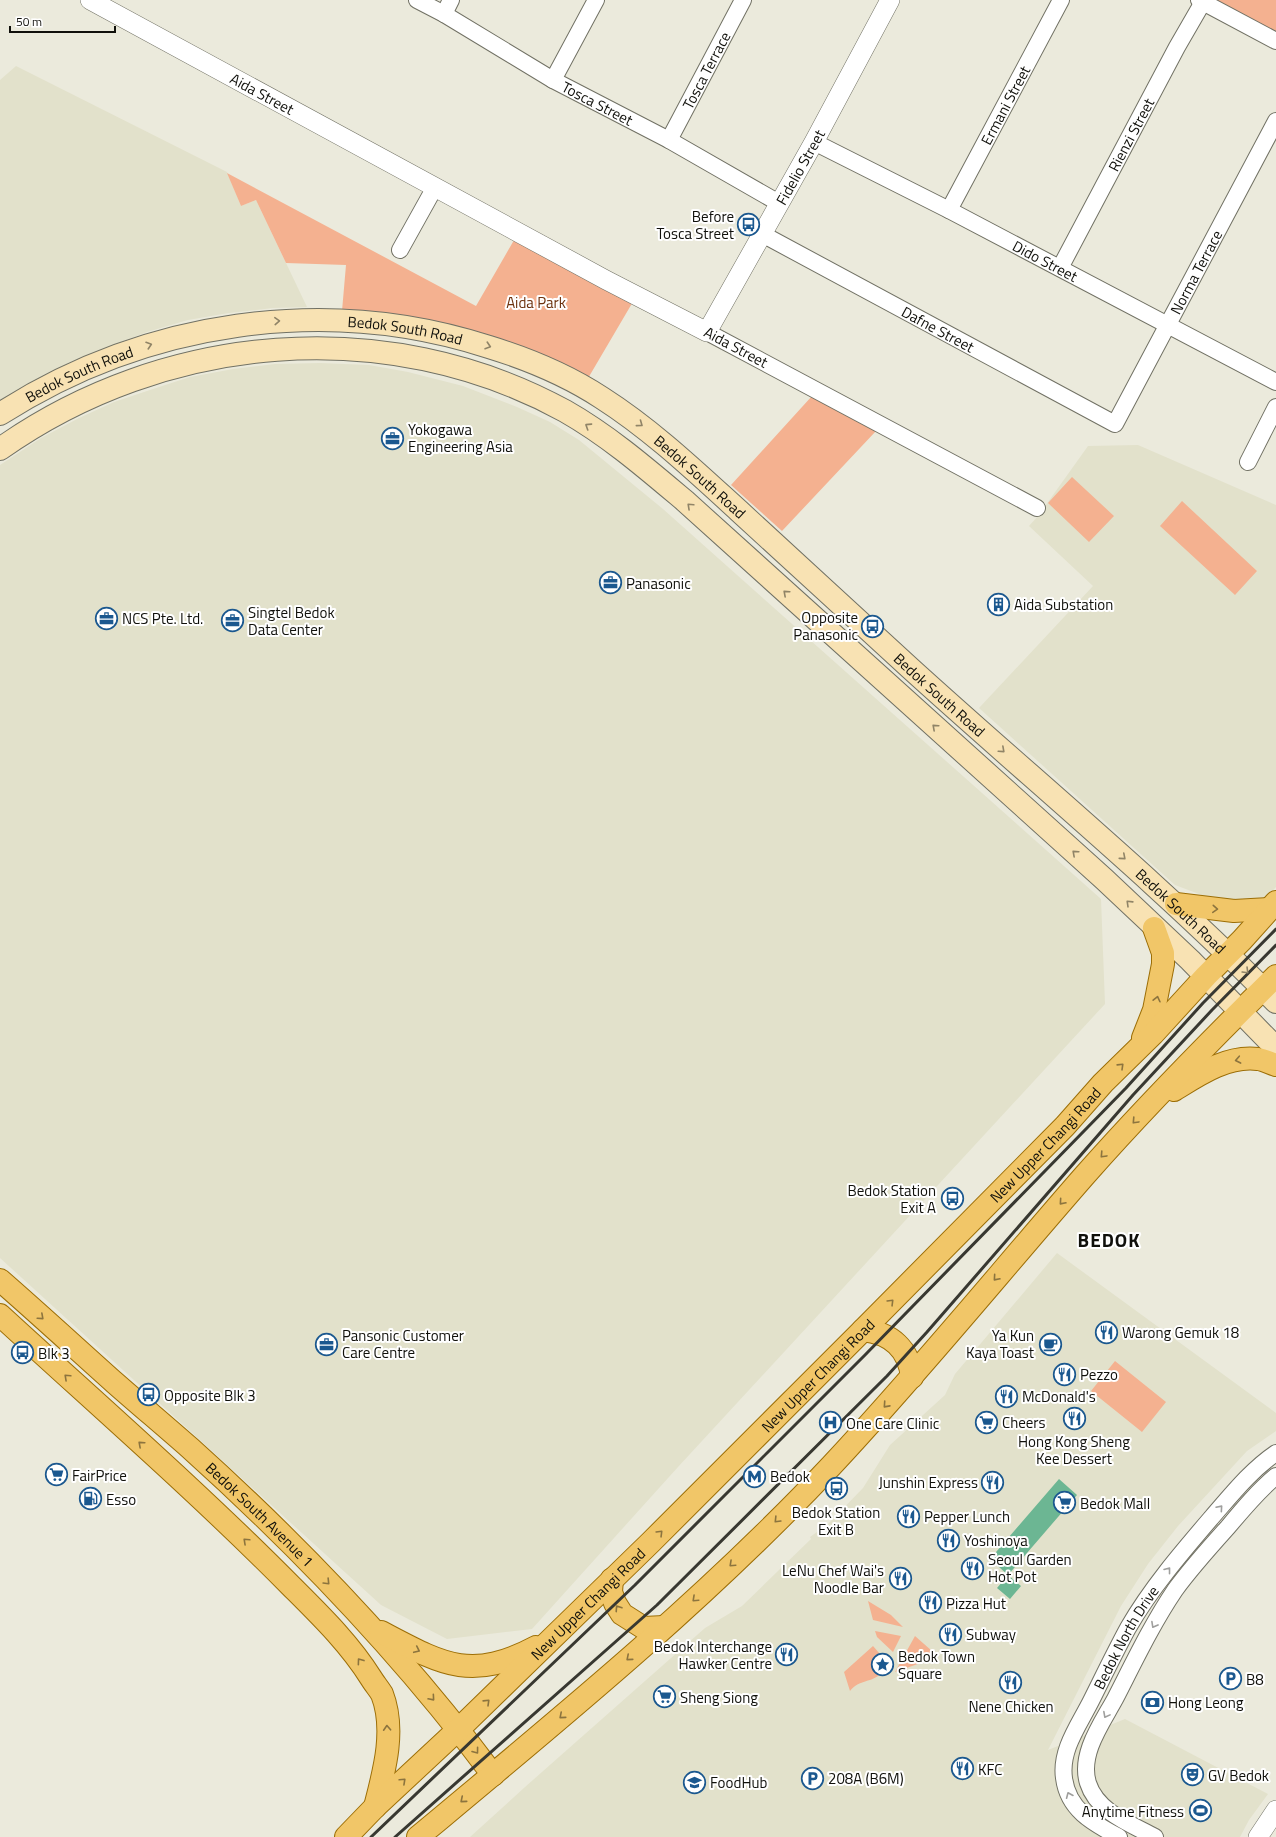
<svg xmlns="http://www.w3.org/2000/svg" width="1276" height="1837" font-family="'Titillium Web',sans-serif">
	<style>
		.built { fill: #e2e1cb }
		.green { fill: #f4b190 }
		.water { fill: #6cb693 }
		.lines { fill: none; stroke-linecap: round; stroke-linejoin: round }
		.minor-casing { stroke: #717164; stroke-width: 18 }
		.tertiary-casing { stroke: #717164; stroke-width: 20 }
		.secondary-casing { stroke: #717164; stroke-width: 24 }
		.primary-casing { stroke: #9c6e06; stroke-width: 24 }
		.minor { stroke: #fff; stroke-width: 16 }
		.tertiary { stroke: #fff; stroke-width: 19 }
		.secondary { stroke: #f8e2b3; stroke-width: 22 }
		.primary { stroke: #f1c668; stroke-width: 22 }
		.rail { stroke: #383831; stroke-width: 3 }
		.oneway { stroke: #908467 }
		.oneway2 { stroke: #8c743e }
		.oneway3 { stroke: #9f9f9d }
		.labels { text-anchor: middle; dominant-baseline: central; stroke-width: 4; stroke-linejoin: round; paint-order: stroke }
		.street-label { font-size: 15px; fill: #10100b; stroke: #fff }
		.poi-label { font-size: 15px; fill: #10100b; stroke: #fff; text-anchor: start }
		.park-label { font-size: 15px; fill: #6d320e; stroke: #fff }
		.district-label { font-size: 19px; font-weight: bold; letter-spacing: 1px; fill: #10100b; stroke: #fff }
	</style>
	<rect width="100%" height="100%" fill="#ebeadc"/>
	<path class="built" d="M16,66L227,172L241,206L256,200L307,307L273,308L229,313L188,320L147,332L70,362L0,400V80Z
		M320,363L369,365L408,372L463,386L517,407L550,422L579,440L663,509L1101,899L1105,1004L678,1467L532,1629L447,1639L381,1605L0,1258V465L41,438L79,418L114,402L156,388L190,377L233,369L275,364Z
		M1138,445L1276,505V887L1267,897L1223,903L1175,885L979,708L1093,586L1029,526L1038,516L1088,446Z
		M1057,1253L1276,1413V1431L1247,1451L1178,1526L1148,1564L1121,1606L1048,1750L1125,1719L1268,1794L1249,1820L1240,1837H470L525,1787L705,1628L742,1606L811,1539L810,1537L828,1524L863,1488L890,1445L945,1395L955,1374Z"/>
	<path class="green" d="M1205,0H1276V39Z
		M227,173L476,306L517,235L634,300L587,380L342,311L346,265L286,263L256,200L241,206Z
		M812,396L876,431L782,531L731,485Z
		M1072,477L1114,516L1089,542L1048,503Z
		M1182,501L1257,571L1235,595L1160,526Z
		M1115,1361L1166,1402L1142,1432L1091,1391Z
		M868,1601L891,1615L903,1627L873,1620Z
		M875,1631L901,1636L893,1652L877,1637Z
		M915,1636L932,1651V1659L895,1672Z
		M873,1646L887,1662C885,1665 884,1670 881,1673C873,1683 859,1679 850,1691L844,1672Z"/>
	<path class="water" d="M1059,1479L1077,1495L1008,1575L1021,1586L1010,1599L997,1588L1008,1575L990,1559Z"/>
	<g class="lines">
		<defs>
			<g id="minor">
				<path id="s1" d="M417,0L444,14L553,80L669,140L779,203"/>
				<path d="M1199,0L1276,41"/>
				<path d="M444,14L451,0"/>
				<path d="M553,80L596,0"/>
				<path id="s2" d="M669,140L743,0"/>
				<path id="s3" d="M814,142L949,210L1276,382"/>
				<path id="s4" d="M949,210L1061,0"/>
				<path id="s5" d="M762,234L1115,424L1276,121"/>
				<path d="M400,250L435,187"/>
				<path id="s6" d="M1060,268L1177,47L1203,2"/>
				<path d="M707,332L1037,508"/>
				<path d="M1248,462L1276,407"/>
				<path id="s7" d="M1119,1837C1093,1823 1068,1810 1064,1778C1060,1750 1079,1725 1091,1701C1103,1677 1115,1652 1128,1628C1151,1588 1182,1552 1212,1517C1232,1494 1251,1470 1276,1453"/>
				<path d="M1155,1837C1131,1824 1097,1812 1088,1783C1079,1754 1102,1723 1115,1699C1134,1662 1152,1624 1175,1590C1191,1568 1210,1547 1228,1527C1243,1509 1258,1491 1276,1476"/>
			</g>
			<g id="tertiary">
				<path id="s8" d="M90,0L606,280L707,332L814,142L890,0"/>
				<path d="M1258,1837L1276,1810"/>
			</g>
			<g id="secondary">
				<path id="s9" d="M0,414C145,321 325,294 489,347C528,359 567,375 602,398C652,430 695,471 739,511C796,563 853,616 910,668C1032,779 1160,884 1276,1002"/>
				<path d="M0,449C164,333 386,313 565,411C609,436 647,469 685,501L1104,879L1190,960L1276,1048"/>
			</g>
			<g id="primary">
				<path d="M1176,904L1234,911L1269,909"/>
				<path d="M1143,1038L1154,1010L1163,964V953L1154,928"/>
				<path d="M1174,1090C1198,1075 1227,1055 1258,1059C1264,1060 1270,1063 1276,1065"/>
				<path id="s10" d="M0,1280C39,1314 77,1349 115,1383C140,1405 165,1426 190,1448C300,1547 404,1656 493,1775"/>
				<path d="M0,1315C98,1405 198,1492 291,1586C320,1615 349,1643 371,1678C374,1683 379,1689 382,1694C396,1730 384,1772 375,1807"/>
				<path d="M863,1330C891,1333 909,1349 912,1377"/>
				<path d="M612,1579L611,1592L615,1603L622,1614L644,1628L664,1627"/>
				<path d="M381,1632C442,1664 470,1682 536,1647"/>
				<path id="s11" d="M346,1837L375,1807L464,1724L651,1542L863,1330L1065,1126L1103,1083L1153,1034L1206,976L1242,940L1276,902"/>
				<path d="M418,1837C561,1718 705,1600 832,1465C920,1371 1001,1271 1085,1175C1146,1106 1211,1040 1276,976"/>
			</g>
		</defs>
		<use href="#minor" class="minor-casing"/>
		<use href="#tertiary" class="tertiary-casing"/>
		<use href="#secondary" class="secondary-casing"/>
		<use href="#primary" class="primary-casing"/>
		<use href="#minor" class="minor"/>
		<use href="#tertiary" class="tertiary"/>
		<use href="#secondary" class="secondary"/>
		<use href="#primary" class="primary"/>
		<path class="rail" d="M371,1837L635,1585L865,1355L1126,1088L1203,1003L1276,929
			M395,1837L657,1605L887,1376L927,1332L1133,1095L1212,1010L1276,945"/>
	</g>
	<defs><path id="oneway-chevron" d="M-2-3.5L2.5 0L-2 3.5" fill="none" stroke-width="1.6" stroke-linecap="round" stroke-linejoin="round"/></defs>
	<g class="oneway">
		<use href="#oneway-chevron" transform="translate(277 321) rotate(-3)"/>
		<use href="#oneway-chevron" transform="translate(149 345) rotate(-18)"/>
		<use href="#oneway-chevron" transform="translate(488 346) rotate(18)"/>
		<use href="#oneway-chevron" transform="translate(640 424) rotate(36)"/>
		<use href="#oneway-chevron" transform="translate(588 426) rotate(-147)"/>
		<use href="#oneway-chevron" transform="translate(690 506) rotate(-137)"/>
		<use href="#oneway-chevron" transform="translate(786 593) rotate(-138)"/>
		<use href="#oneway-chevron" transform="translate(935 727) rotate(-138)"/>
		<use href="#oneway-chevron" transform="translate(1002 750) rotate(42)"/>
		<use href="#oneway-chevron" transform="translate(1075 853) rotate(-138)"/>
		<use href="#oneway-chevron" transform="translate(1123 857) rotate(41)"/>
		<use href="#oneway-chevron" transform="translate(1129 903) rotate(-136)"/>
		<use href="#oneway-chevron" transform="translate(1246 971) rotate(45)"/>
	</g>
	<g class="oneway2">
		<use href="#oneway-chevron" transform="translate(1215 909) rotate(4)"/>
		<use href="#oneway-chevron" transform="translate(1157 999) rotate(-77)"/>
		<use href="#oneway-chevron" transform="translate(1238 1060) rotate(169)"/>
		<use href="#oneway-chevron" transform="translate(1121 1066) rotate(-44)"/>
		<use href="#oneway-chevron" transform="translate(1135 1121) rotate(133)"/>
		<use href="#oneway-chevron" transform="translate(1103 1155) rotate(133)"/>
		<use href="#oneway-chevron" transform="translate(1062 1202) rotate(131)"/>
		<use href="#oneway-chevron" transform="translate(996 1278) rotate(131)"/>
		<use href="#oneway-chevron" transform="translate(891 1302) rotate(-45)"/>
		<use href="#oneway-chevron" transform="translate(41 1317) rotate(42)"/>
		<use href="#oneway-chevron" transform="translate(67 1377) rotate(-137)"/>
		<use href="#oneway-chevron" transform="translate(886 1405) rotate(132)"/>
		<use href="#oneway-chevron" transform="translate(141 1444) rotate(-138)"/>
		<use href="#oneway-chevron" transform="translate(777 1520) rotate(134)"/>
		<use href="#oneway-chevron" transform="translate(660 1533) rotate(-45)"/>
		<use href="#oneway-chevron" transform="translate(246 1541) rotate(-137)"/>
		<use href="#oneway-chevron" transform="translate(732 1564) rotate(137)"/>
		<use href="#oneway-chevron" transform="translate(327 1582) rotate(46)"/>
		<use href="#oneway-chevron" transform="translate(695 1599) rotate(137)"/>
		<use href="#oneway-chevron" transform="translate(618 1608) rotate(-124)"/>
		<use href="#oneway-chevron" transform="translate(417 1650) rotate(25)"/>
		<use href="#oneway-chevron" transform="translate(629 1658) rotate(139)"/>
		<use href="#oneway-chevron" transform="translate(360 1661) rotate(-126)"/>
		<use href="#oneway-chevron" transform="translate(432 1698) rotate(49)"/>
		<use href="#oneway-chevron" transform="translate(487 1702) rotate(-44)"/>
		<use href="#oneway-chevron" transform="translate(562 1716) rotate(139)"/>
		<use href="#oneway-chevron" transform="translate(387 1728) rotate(-93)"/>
		<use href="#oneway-chevron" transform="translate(476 1751) rotate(53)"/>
		<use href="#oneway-chevron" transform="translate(403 1781) rotate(-43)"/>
		<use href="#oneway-chevron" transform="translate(463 1800) rotate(140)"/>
	</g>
	<g class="oneway3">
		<use href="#oneway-chevron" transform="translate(1220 1508) rotate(-49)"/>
		<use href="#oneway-chevron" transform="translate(1168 1570) rotate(-52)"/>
		<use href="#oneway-chevron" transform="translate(1154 1625) rotate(119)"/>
		<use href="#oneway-chevron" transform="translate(1106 1715) rotate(118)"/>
		<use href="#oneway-chevron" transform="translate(1069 1795) rotate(-113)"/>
	</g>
	<defs>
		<symbol id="bus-ring" viewBox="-11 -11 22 22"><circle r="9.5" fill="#fff" stroke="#1b588f" stroke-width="1.5"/><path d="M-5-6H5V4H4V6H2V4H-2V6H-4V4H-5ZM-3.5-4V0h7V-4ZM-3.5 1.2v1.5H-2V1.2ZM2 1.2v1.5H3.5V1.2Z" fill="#1b588f"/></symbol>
		<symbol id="office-ring" viewBox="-11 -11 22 22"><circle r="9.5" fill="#fff" stroke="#1b588f" stroke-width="1.5"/><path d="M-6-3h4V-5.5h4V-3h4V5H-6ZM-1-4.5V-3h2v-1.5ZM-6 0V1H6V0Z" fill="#1b588f"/></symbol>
		<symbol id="building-ring" viewBox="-11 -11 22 22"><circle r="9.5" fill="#fff" stroke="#1b588f" stroke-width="1.5"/><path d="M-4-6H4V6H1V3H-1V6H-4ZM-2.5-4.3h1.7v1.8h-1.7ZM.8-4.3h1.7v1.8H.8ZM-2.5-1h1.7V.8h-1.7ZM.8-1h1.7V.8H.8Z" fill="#1b588f"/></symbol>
		<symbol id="restaurant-ring" viewBox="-11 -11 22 22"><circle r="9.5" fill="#fff" stroke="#1b588f" stroke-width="1.5"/><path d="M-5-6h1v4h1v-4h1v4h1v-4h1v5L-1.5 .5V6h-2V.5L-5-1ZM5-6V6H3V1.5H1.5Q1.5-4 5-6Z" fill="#1b588f"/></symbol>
		<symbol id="cafe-ring" viewBox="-11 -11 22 22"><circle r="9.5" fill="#fff" stroke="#1b588f" stroke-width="1.5"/><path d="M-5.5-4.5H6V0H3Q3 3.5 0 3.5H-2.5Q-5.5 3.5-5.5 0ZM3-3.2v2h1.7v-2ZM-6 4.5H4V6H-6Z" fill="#1b588f"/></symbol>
		<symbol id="supermarket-ring" viewBox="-11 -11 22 22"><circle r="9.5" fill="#fff" stroke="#1b588f" stroke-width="1.5"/><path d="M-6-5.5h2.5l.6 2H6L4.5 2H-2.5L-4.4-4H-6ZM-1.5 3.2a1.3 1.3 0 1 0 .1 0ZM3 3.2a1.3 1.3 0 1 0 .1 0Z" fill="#1b588f"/></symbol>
		<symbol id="hospital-ring" viewBox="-11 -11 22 22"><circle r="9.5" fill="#fff" stroke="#1b588f" stroke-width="1.5"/><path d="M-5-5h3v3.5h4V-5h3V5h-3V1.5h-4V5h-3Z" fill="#1b588f"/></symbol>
		<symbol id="metro-ring" viewBox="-11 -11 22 22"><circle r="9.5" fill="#fff" stroke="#1b588f" stroke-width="1.5"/><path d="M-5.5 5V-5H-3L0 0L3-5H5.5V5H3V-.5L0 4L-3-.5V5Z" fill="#1b588f"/></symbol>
		<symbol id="fuel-ring" viewBox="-11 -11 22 22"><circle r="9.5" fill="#fff" stroke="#1b588f" stroke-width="1.5"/><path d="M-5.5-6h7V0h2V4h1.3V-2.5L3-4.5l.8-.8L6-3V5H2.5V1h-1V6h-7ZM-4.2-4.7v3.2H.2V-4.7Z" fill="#1b588f"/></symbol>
		<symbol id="sight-ring" viewBox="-11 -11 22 22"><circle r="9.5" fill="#fff" stroke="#1b588f" stroke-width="1.5"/><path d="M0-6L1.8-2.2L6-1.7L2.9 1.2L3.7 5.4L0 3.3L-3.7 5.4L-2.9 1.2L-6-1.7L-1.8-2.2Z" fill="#1b588f"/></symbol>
		<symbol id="parking-ring" viewBox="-11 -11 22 22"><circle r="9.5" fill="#fff" stroke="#1b588f" stroke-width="1.5"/><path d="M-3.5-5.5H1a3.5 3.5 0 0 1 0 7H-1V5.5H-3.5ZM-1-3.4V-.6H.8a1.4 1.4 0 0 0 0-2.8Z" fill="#1b588f"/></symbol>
		<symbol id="bank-ring" viewBox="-11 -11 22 22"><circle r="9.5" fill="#fff" stroke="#1b588f" stroke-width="1.5"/><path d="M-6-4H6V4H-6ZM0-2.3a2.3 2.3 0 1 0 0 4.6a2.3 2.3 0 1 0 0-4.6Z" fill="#1b588f"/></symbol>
		<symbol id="theatre-ring" viewBox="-11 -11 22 22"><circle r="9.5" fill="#fff" stroke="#1b588f" stroke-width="1.5"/><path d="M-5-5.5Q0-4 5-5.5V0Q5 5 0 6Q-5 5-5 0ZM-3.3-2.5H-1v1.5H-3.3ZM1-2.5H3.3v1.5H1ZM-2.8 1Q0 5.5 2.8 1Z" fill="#1b588f"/></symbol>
		<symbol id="school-ring" viewBox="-11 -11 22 22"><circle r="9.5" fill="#fff" stroke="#1b588f" stroke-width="1.5"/><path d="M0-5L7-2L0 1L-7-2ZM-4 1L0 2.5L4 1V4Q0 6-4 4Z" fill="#1b588f"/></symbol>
		<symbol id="stadium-ring" viewBox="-11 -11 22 22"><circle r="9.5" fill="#fff" stroke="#1b588f" stroke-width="1.5"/><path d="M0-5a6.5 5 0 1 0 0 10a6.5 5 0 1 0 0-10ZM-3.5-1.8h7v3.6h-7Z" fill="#1b588f"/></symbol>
	</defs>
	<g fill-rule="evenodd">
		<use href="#bus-ring" x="736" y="212" width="25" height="25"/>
		<use href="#office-ring" x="380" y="426" width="25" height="25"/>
		<use href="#office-ring" x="598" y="570" width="25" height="25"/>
		<use href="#building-ring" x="986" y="592" width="25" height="25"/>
		<use href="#office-ring" x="94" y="606" width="25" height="25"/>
		<use href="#office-ring" x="220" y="608" width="25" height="25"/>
		<use href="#bus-ring" x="860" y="614" width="25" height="25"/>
		<use href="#bus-ring" x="940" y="1186" width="25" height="25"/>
		<use href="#restaurant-ring" x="1094" y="1320" width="25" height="25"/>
		<use href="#office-ring" x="314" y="1332" width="25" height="25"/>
		<use href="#cafe-ring" x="1038" y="1332" width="25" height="25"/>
		<use href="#bus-ring" x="10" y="1340" width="25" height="25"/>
		<use href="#restaurant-ring" x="1052" y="1362" width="25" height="25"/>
		<use href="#bus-ring" x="136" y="1382" width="25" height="25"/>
		<use href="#restaurant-ring" x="994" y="1384" width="25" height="25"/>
		<use href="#restaurant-ring" x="1062" y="1406" width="25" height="25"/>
		<use href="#supermarket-ring" x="974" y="1410" width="25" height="25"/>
		<use href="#hospital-ring" x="818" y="1410" width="25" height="25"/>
		<use href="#supermarket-ring" x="44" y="1462" width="25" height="25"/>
		<use href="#metro-ring" x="742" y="1464" width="25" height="25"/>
		<use href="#restaurant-ring" x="980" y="1470" width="25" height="25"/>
		<use href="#bus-ring" x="824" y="1476" width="25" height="25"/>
		<use href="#fuel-ring" x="78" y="1486" width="25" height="25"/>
		<use href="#supermarket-ring" x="1052" y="1490" width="25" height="25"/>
		<use href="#restaurant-ring" x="896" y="1504" width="25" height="25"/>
		<use href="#restaurant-ring" x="936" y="1528" width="25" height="25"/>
		<use href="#restaurant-ring" x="960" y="1556" width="25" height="25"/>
		<use href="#restaurant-ring" x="888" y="1566" width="25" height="25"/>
		<use href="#restaurant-ring" x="918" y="1590" width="25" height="25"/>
		<use href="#restaurant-ring" x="938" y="1622" width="25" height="25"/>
		<use href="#restaurant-ring" x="774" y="1642" width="25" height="25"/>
		<use href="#sight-ring" x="870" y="1652" width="25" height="25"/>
		<use href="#parking-ring" x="1218" y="1666" width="25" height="25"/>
		<use href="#restaurant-ring" x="998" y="1670" width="25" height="25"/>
		<use href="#supermarket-ring" x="652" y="1684" width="25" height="25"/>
		<use href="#bank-ring" x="1140" y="1690" width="25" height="25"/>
		<use href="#restaurant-ring" x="950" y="1756" width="25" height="25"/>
		<use href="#theatre-ring" x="1180" y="1762" width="25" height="25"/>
		<use href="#parking-ring" x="800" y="1766" width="25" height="25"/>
		<use href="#school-ring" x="682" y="1770" width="25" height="25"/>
		<use href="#stadium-ring" x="1188" y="1798" width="25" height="25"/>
	</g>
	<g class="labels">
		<g class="street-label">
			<text stroke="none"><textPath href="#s2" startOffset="79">Tosca Terrace</textPath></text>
			<text stroke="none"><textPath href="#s8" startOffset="196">Aida Street</textPath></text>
			<text stroke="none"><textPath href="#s1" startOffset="208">Tosca Street</textPath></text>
			<text stroke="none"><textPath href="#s4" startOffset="119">Ermani Street</textPath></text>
			<text stroke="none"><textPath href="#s6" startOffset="151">Rienzi Street</textPath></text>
			<text stroke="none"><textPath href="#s8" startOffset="890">Fidelio Street</textPath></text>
			<text stroke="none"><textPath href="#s3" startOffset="260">Dido Street</textPath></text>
			<text stroke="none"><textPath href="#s5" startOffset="573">Norma Terrace</textPath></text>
			<text stroke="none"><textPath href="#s5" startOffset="200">Dafne Street</textPath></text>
			<text stroke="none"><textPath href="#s9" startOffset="424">Bedok South Road</textPath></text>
			<text transform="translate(736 347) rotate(28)">Aida Street</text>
			<text stroke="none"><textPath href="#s9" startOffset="89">Bedok South Road</textPath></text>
			<text stroke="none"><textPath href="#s9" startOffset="760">Bedok South Road</textPath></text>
			<text stroke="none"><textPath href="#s9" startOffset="1084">Bedok South Road</textPath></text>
			<text stroke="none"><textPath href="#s9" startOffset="1408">Bedok South Road</textPath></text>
			<text stroke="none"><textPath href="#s11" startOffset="984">New Upper Changi Road</textPath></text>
			<text stroke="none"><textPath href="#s11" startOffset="660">New Upper Changi Road</textPath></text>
			<text stroke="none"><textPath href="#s10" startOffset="350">Bedok South Avenue 1</textPath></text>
			<text stroke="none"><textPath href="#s11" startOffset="336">New Upper Changi Road</textPath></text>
			<text stroke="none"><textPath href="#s7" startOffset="240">Bedok North Drive</textPath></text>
		</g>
		<g class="poi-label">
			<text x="734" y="216" text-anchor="end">Before<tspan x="734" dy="17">Tosca Street</tspan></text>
			<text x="408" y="429">Yokogawa<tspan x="408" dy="17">Engineering Asia</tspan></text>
			<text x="626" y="583">Panasonic</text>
			<text x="1014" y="604">Aida Substation</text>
			<text x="248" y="612">Singtel Bedok<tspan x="248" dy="17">Data Center</tspan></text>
			<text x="858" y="617" text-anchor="end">Opposite<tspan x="858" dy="17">Panasonic</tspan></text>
			<text x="122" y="618">NCS Pte. Ltd.</text>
			<text x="936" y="1190" text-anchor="end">Bedok Station<tspan x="936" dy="17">Exit A</tspan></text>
			<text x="1122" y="1332">Warong Gemuk 18</text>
			<text x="342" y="1335">Pansonic Customer<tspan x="342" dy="17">Care Centre</tspan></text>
			<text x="1034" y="1335" text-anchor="end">Ya Kun<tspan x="1034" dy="17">Kaya Toast</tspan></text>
			<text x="38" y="1353">Blk 3</text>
			<text x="1080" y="1374">Pezzo</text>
			<text x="164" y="1395">Opposite Blk 3</text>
			<text x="1022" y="1396">McDonald's</text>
			<text x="1002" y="1422">Cheers</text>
			<text x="846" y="1423">One Care Clinic</text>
			<text x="1074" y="1441" text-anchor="middle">Hong Kong Sheng<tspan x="1074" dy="17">Kee Dessert</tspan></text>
			<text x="72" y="1475">FairPrice</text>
			<text x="770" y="1476">Bedok</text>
			<text x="978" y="1482" text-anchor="end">Junshin Express</text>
			<text x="106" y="1499">Esso</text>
			<text x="1080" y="1503">Bedok Mall</text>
			<text x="836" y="1512" text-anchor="middle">Bedok Station<tspan x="836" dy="17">Exit B</tspan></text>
			<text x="924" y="1516">Pepper Lunch</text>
			<text x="964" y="1540">Yoshinoya</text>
			<text x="988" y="1559">Seoul Garden<tspan x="988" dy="17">Hot Pot</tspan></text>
			<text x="884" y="1570" text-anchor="end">LeNu Chef Wai's<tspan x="884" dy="17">Noodle Bar</tspan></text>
			<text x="946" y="1603">Pizza Hut</text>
			<text x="966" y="1634">Subway</text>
			<text x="772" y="1646" text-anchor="end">Bedok Interchange<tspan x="772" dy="17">Hawker Centre</tspan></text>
			<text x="898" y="1656">Bedok Town<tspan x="898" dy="17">Square</tspan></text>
			<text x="1246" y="1679">B8</text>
			<text x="680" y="1697">Sheng Siong</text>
			<text x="1168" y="1702">Hong Leong</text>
			<text x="1011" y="1706" text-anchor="middle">Nene Chicken</text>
			<text x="978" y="1769">KFC</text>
			<text x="1208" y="1775">GV Bedok</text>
			<text x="828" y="1778">208A (B6M)</text>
			<text x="710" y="1782">FoodHub</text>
			<text x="1184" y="1811" text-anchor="end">Anytime Fitness</text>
		</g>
		<g class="park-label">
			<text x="536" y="302">Aida Park</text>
		</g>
		<g class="district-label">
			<text x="1109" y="1239">BEDOK</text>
		</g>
	</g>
	<path d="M10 26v6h105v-6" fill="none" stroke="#10100b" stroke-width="2"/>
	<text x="16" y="26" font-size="12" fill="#10100b" stroke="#ffffff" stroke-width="3" paint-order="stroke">50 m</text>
</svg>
